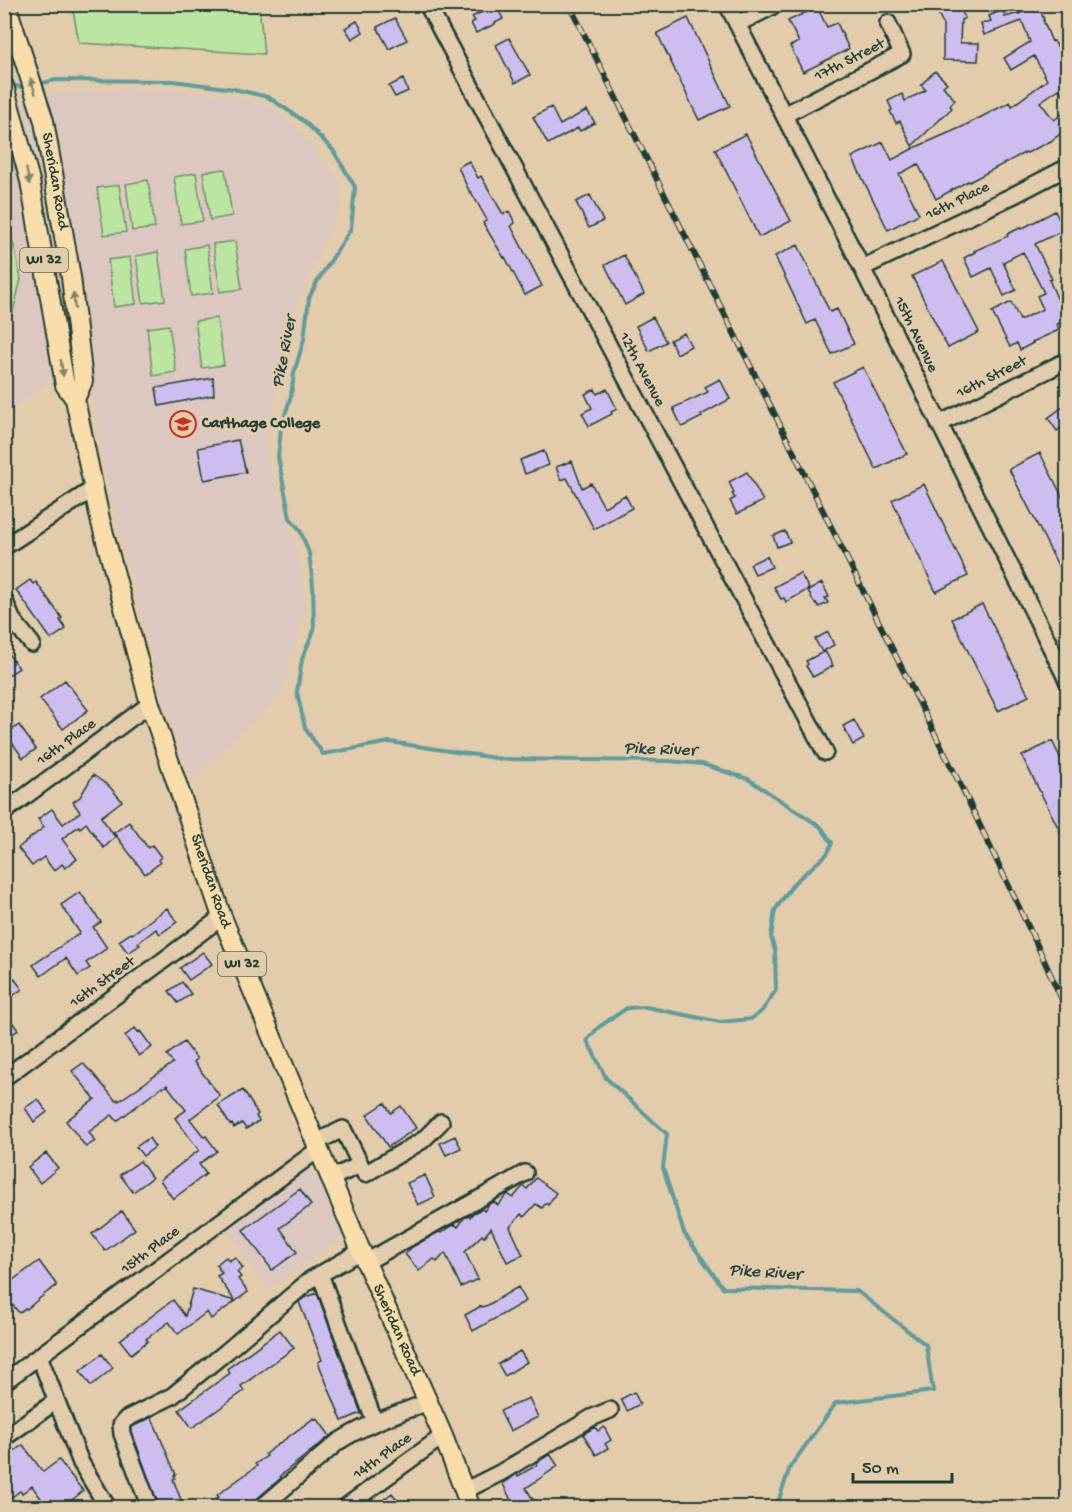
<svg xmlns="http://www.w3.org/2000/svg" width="1072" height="1512" font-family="'Gochi Hand',sans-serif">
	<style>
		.built { fill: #dcc8c0 }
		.green { fill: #bbe5a1; stroke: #6d916a; stroke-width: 1.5 }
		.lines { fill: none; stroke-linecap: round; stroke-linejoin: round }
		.stream { stroke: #5f9c9c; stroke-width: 4 }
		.building { fill: #cdbeef; stroke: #1f3d34; stroke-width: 1.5 }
		.minor-casing { stroke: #1f3d34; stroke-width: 20 }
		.major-casing { stroke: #1f3d34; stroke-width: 22 }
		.minor { stroke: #e3ccac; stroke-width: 15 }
		.major { stroke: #f9deab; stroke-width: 18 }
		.rail-casing { stroke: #1f3d34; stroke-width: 6 }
		.rail { stroke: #e3ccac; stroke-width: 4; stroke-dasharray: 11; stroke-linecap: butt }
		.oneway { fill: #81856a }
		.labels { text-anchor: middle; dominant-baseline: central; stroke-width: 6; stroke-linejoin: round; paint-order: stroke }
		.shield { fill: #e3ccac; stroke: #5a6858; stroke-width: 1.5 }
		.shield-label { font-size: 15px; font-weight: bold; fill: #1f3d34 }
		.street-label { font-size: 16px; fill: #1f3d34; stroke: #e3ccac }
		.poi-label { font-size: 16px; font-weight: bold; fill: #1f3d34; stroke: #e3ccac; text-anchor: start }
		.water-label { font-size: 18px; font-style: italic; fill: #24453d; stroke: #e3ccac }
	</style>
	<rect width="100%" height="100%" fill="#e3ccac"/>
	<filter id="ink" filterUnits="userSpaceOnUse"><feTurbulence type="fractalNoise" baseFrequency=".0167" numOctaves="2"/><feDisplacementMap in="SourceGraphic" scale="12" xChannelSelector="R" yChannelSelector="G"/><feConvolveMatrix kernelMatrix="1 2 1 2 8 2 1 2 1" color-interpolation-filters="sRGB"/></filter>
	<g filter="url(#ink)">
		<path class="built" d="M4,58L19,101L56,93L108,89H170L232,95L265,104L295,125L341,183L340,208L319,251L297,304L286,346L267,434L265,452L296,545L306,610L290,660L282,693L191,781L166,709L106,480L91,380L57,376L5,414Z
			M301,1172H309L316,1175L321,1183L344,1236L268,1290L225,1225Z"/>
		<path class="green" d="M72,5H259L264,54L79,43Z
			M225,169L232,216L210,220L203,172Z
			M196,173L203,221L181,224L174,177Z
			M148,180L155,228L132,231L126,184Z
			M119,185L126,232L104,235L97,188Z
			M5,228L14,245L21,279L13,312L5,327Z
			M235,241L242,289L220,292L213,244Z
			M207,245L213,293L191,296L185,249Z
			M158,252L165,300L143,303L136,256Z
			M130,257L136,304L114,307L108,260Z
			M217,318L224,365L202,368L195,321Z
			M169,325L176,372L153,376L147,328Z
			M1067,983V1013L1057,989Z"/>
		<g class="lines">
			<path class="stream" d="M38,84L56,80L173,81L234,89L268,97L304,121L333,150L355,187L351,229L317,282L309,298L304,339L294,373L291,396L281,428L278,457L290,518L300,530L309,553L313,585L314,630L302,659L297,692L305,728L323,754L390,742L502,759L669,761L702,764L748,779L821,827L832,843L827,854L794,883L775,910L771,937L775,951L776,990L762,1011L751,1019L720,1022L646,1007L627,1008L599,1027L587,1040L606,1078L667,1134L663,1168L684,1233L723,1288L857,1291L926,1345L933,1391L836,1403L790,1467L776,1508
				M8,85L21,87L27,86"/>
		</g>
		<path class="building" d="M934,4H958L965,18L961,20L960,43H979L978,61L943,60V24Z
			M496,5L503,19L495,23V24L476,33L471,23L475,21L472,17Z
			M1039,6L1044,20H1043L1052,42L1054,41L1068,63V101L1059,89L1040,102L1054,120L1068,110V128L1051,141L1027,153L1026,152L969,182L968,181L936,199L918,164L899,174L919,214L888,230L852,157L883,142L892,160L914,148L962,127L1010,102L1012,106L1047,80L1034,56L1011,70L1004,58L1030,42L1022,21L984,35L981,24L991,21L989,16L1003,10L1005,17L1019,13V14Z
			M817,7L827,27L837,23L849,49L803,72L790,46L799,42L788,21Z
			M395,18L407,40L389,49L377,27Z
			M688,18L730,106L699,120L657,33Z
			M357,21L363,32L352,39L345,28Z
			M509,38L530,75L515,83L496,45Z
			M935,71L947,83L943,86L955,100L950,105L952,108L912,146L900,121L896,123L890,111L892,110L888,101L902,94L905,101L926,90L921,85Z
			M403,79L408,91L395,97L389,86Z
			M551,107L560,125L587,110L595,123L580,131L578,128L548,144L533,117Z
			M746,134L791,221L759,237L715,149Z
			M469,161L478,178L481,176L503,214L509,211L515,223L511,226L542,286L525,295L505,257L504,258L483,223L487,220L471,192L470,193L458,167Z
			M590,195L603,221L589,228L576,202Z
			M1055,211L1064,230L1035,244L1052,279L1049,280L1067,320L1057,324L1059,330L1032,342L1033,343L1020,350L1017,343L1010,347L992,312L1011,302L1020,320L1043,309L1037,296L1044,293L1023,252L1003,262L1016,290L1004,296L991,268L973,277L964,258L975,252L974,251L1008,236L1007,234L1020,228L1021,229Z
			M798,245L830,312L837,309L854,344L832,354L815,320L807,324L775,256Z
			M624,255L644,294L625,305L605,265Z
			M943,261L979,332L948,348L912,276Z
			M653,317L666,342L649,351L636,326Z
			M684,333L691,346L677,354L670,340Z
			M863,367L907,454L876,469L833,382Z
			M213,378L214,395L159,406L156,388Z
			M720,379L730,399L701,415L702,417L682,427L673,408L708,392L705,387Z
			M595,389L597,394L607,389L617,409L611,412L612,414L589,426L582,413L592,408L585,394Z
			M1068,403V423L1057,431L1048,418Z
			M238,440L246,472L204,480L198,448Z
			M544,451L549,465L525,474L520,460Z
			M1040,453L1068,508V585L1009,469Z
			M572,461L582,488L591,483L604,507L625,495L632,508L594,529L567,478L561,480L556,467Z
			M747,472L763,501L737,514L730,501L735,498L732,494L734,493L729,482Z
			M924,484L968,576L936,592L892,500Z
			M785,531L790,542L777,547L773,536Z
			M767,556L772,567L755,574L750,564Z
			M800,573L809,589L786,602L784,598L781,599L774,587Z
			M30,580L33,584L36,582L62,618L60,620L66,629L51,639L16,590Z
			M822,583L829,597L825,598L828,603L819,607L816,603L815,604L808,591Z
			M982,604L1029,696L998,711L952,619Z
			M828,632L834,645L822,652L815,639Z
			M4,648L19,668L4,678Z
			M825,651L833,666L813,677L806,666L808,664L806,661Z
			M65,680L88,710L63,729L40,699Z
			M854,720L864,739L853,745L843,726Z
			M19,725L36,749L23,758L6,734Z
			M1052,741L1068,773V847L1022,756Z
			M93,775L109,786L122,801L101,817L115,837L104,848L86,823L80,828L79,826L62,839L77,859L65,868L62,864L54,871L44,857L32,866L18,848L44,827L38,819L52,809L63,824L80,812L73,802L80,797Z
			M129,822L148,848L152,845L161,857L158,860L160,863L145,874L114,833Z
			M80,892L101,922L93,927L107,948L86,963L90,968L78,976L66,958L41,976L33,965L80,933L61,905Z
			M167,908L177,922L160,934L156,929L138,943L140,945L128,953L119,941L131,933L132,934Z
			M203,952L212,964L189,980L180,968Z
			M4,971L9,975L11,974L22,989L10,998L4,990Z
			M182,982L191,994L178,1003L169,991Z
			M4,1011L18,1030L4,1040Z
			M135,1028L138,1032L140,1031L152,1047L139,1056L125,1036Z
			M184,1042L197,1059L194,1062L220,1096L190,1119L204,1137L206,1136L217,1151L199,1164L206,1174L173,1199L160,1180L199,1150L175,1118L186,1110L167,1085L163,1088L162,1087L117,1121L112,1115L89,1132L95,1141L86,1147L66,1121L95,1099L72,1071L83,1063L89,1070H90L116,1101L118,1099L119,1101L173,1063L167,1055Z
			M243,1090L258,1114L256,1116L259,1121L246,1129L242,1123L234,1128L232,1124L230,1125L218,1105Z
			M38,1099L47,1112L34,1122L25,1108Z
			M385,1103L391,1113L401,1106L416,1128L388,1147L367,1115Z
			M455,1136L461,1148L446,1155L440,1143Z
			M149,1138L155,1147L143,1156L136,1147Z
			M46,1153L58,1168L40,1183L28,1167Z
			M140,1161L152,1178L133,1192L120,1175Z
			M425,1175L435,1197L418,1205L407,1183Z
			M536,1178L556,1193L548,1205L546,1203L542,1208L536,1204L524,1217L521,1214L510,1227L523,1255L507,1262L491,1228L484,1237L482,1235L465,1252L478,1279L461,1287L445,1253L437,1262L434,1259L419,1271L405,1254L412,1247L439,1232L441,1233L455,1224L458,1227L464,1218L469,1216L470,1217L473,1213L482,1209L484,1211L489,1204L494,1202L498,1205L508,1194L513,1198L523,1186L527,1189Z
			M300,1189L311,1205L280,1228L297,1252L272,1270L243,1230Z
			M122,1211L135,1229L105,1251L92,1234Z
			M226,1257L229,1261L235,1257L243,1268L237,1272L241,1277L238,1279L248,1292L211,1319L207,1312L178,1334L169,1322L146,1339L148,1341L131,1354L120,1340L173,1300L185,1316L193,1289L235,1301L217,1276L222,1273L216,1265Z
			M39,1261L56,1284V1286L46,1293L27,1309L26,1308L19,1313L4,1294V1269L13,1280Z
			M518,1287L526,1301L473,1331L465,1315L481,1306L482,1307L488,1305Z
			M317,1293L361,1413L342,1421L318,1362L322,1360L299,1302L304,1298Z
			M280,1330L294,1348L241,1386L244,1391L192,1428L179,1410L230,1373L227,1369Z
			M520,1351L527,1362L505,1376L498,1364Z
			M102,1354L113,1368L91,1386L80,1371Z
			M634,1392L640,1404L627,1411L621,1399Z
			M529,1398L538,1417L510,1431L500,1411Z
			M150,1418H152L176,1475H174L175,1478L173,1479L183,1505H181L182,1508H159L132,1432V1427Z
			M314,1418L315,1420L317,1418L330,1436L280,1476L281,1478L246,1508H222L216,1499L219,1497L217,1495L257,1466L255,1464L267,1456L265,1454Z
			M595,1427L598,1431L604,1427L611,1440L605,1444L608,1448L596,1455L583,1434Z
			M23,1445L43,1472L59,1460L83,1491L62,1508H48L32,1486L22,1493L20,1491L4,1503V1458Z
			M550,1454L558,1466L526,1488L538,1508H515L503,1484L517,1474L518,1476L537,1465L536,1463Z
			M392,1493L403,1508H373Z"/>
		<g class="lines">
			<defs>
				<path id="minor" d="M427,4L825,752
					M727,4L862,268L1068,682
					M737,24L777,4
					M784,115L902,54L888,23
					M862,268L1012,196L1068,167
					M939,424L1060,364L1068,361
					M4,547L93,489
					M4,599L12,619L32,644
					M4,812L150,704
					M4,1078L222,917
					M316,1142L343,1129L365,1174L423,1140L441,1122
					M331,1178L360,1165
					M366,1262L525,1173
					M320,1274L375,1423
					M39,1356L81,1463L108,1508
					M4,1382L319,1149
					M4,1438L56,1401
					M464,1491L500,1473L591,1418L610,1410
					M150,1508L122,1434L121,1425L126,1419L172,1396L226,1352L310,1280L361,1251
					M261,1508L338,1442C366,1424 397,1414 428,1402
					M344,1508L443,1436"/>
				<g id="major">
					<path id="s1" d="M6,4L44,121L71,277L83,381L75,399"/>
					<path id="s2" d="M4,86L30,181L65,385L75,399L100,519L150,704L222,917L361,1251L443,1436L471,1508"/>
				</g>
			</defs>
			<use href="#minor" class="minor-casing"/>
			<use href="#major" class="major-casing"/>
			<use href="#minor" class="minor"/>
			<use href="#major" class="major"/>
			<defs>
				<path id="rail" d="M569,4L963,790L1038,947L1068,1013"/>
			</defs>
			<use href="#rail" class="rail-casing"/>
			<use href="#rail" class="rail"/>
		</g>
		<defs><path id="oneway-solid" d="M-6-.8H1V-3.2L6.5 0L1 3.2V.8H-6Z" transform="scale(1.5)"/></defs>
		<g class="oneway">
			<use href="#oneway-solid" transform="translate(33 86) rotate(-108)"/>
			<use href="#oneway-solid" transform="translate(28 176) rotate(77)"/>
			<use href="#oneway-solid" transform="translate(74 301) rotate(-97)"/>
			<use href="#oneway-solid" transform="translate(62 368) rotate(81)"/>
		</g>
	</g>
	<defs>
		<symbol id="university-ring" viewBox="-11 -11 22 22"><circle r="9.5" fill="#e3ccac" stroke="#c8321e" stroke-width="1.5"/><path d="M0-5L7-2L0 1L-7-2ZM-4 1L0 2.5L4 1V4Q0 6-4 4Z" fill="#c8321e"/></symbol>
	</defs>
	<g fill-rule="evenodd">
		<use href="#university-ring" x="168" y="409" width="30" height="30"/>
	</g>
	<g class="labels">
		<g class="shield">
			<rect x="20" y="248" width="48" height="24" rx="4.5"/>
			<rect x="218" y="952" width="48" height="24" rx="4.5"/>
		</g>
		<g class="shield-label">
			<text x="44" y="260">WI 32</text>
			<text x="242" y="964">WI 32</text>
		</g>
		<g class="street-label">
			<text transform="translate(850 61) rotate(-27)">17th Street</text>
			<text stroke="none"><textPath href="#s1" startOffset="184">Sheridan Road</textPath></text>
			<text transform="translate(958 202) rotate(-26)">16th Place</text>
			<text transform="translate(915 335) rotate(64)">15th Avenue</text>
			<text transform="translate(641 370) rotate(62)">12th Avenue</text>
			<text transform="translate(992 378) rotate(-27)">16th Street</text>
			<text transform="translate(67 743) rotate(-36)">16th Place</text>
			<text stroke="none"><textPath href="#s2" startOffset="824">Sheridan Road</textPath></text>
			<text transform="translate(103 983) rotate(-36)">16th Street</text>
			<text transform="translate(151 1251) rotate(-37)">15th Place</text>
			<text stroke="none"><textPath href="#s2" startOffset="1310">Sheridan Road</textPath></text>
			<text transform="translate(383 1457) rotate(-36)">14th Place</text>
		</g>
		<g class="poi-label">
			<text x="202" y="424">Carthage College</text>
		</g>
		<g class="water-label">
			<text transform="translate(285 352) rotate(-79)">Pike River</text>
			<text transform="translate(660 750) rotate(2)">Pike River</text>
			<text transform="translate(765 1273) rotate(4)">Pike River</text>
		</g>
	</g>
	<rect width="1072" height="1512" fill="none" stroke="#e3ccac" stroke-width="24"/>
	<rect x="12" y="12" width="1048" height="1488" fill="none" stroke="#1f3d34" stroke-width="2" filter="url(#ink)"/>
	<path d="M853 1473v9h99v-9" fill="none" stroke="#1f3d34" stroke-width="3"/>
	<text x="862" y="1473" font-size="18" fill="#1f3d34" stroke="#e3ccac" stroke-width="4.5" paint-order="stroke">50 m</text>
</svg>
